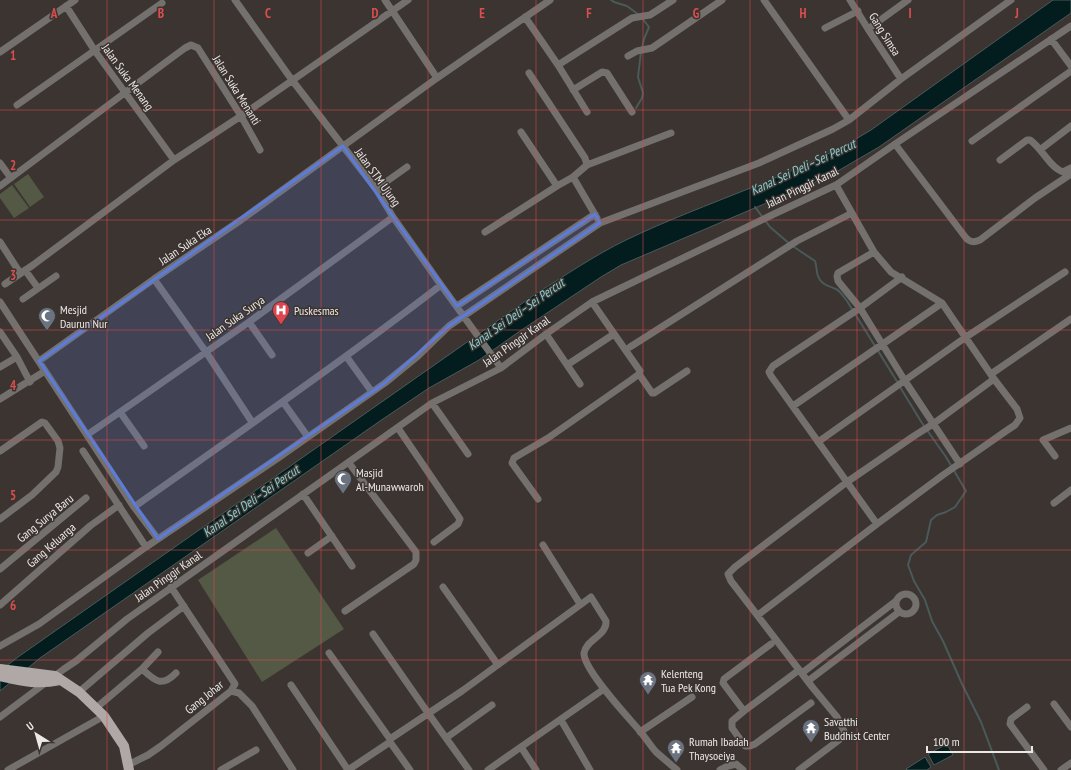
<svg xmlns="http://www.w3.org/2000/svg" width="1071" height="770" font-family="'PT Sans Narrow',sans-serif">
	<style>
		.green { fill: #535944 }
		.water { fill: #031d1e; stroke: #495a5a }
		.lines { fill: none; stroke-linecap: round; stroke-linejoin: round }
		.stream { stroke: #495a5a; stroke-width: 2 }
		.street { stroke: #73706e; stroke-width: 7 }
		.primary { stroke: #b0a8a6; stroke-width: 10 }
		.marked { fill: #5b7cdc; fill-opacity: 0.2; stroke: #5b7cdc; stroke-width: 3; stroke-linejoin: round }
		.grid { fill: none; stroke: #da4e4e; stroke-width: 1; stroke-opacity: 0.55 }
		.labels { text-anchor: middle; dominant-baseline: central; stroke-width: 3; stroke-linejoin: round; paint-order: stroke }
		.street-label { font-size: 12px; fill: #ece8e6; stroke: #3b3431 }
		.poi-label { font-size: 12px; fill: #ece8e6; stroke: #3b3431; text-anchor: start }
		.water-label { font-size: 13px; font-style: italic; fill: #88ced0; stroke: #3b3431 }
		.grid-label { font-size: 13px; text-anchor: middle; font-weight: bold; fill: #da4e4e; stroke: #3b3431; stroke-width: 3; stroke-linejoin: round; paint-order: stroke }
	</style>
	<rect width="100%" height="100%" fill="#3b3431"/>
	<path class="green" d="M28,174L44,197L30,207L14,184Z
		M12,185L29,208L14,218L0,198V194Z
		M276,528L344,629L262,682L198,580Z"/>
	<path class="water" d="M1053,0H1071V13L879,147L836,172L811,184L621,265L601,277L520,331L479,360L429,388L380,421L40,658L0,691V671L18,657L537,293C566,275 595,255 626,240C707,201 795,177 871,130Z
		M947,744L953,755L934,765L928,754Z
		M925,757L931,767L927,770H907L906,769Z"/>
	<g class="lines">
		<path class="stream" d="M611,0L614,2L627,6L639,15
			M642,18L649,27L644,39L642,48
			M636,108L642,98L643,93L638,77L641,52
			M755,207L770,227L791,245L815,261C817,266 816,271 818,276C821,285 829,286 836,289C840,291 844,297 847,301L898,383
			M900,387L922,423L946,457L966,491L955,507L946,512L937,515L931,520L926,542L911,555L908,565L914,581L925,600L932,621L943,641L962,684L981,722L999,770"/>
		<path class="street" d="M235,0L292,80L376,189L393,217L441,285L501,368
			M385,0L437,78
			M764,0L849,120
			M850,0L868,29L901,79
			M66,6L95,51L174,160
			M525,17L558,65L587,112
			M825,28L858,11
			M868,29L908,0
			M1051,39L1071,66
			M0,52L75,0
			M628,56L637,51L652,48L722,0
			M558,65L632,18L650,15L673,0
			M529,73L585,158L587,165L573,177
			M573,90L602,72L607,73L632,112
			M17,105L162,3
			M521,132L557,186
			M972,141L1071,71
			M895,144L966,238C971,243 975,242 980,240L1035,198L1071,174
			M1041,149L1071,126
			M1000,160L1027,140H1030C1042,148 1050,168 1063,172L1071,168
			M0,163L11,178
			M587,165L671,133
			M836,185L874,252L891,272L942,303L994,379L1017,409L1020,418L1015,425L1006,431L943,475L877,524L771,376L769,372L773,366L860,308L902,277
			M0,186L162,65L185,48L191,45L198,48L241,116L260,150
			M376,189L407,167
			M485,232L557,186L573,177L597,218
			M0,242L20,273
			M874,252L838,273L837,276L838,281L860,308L905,381L960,464
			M25,270L38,288
			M154,279L206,352L252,422
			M5,284L33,265L174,160L241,116L408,0
			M23,299L56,276
			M0,302L134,507L158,539
			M457,306L595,214
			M249,322L272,355
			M0,332L17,357L30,382
			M546,334L580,384
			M630,347L797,241L852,213
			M346,356L372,392
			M39,361L154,279L241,220L437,78L550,0
			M567,365L614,334
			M0,367L17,357
			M639,374L652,393H654L687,371
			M991,374L1071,319
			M0,399L45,371
			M283,402L308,437
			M432,403L468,454
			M793,406L942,303
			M120,412L144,446
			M398,428L460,519L458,524L434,542
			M87,435L249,322L393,217
			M818,442L966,337L1065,272
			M0,451L42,422L45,423L58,441L60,448L58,467L56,472L32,495L0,519
			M83,451L146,547
			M1055,456L1043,440L1071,428
			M303,494L352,566
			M538,499L512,463L514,458L548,438L631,380L639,374L640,371L592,302
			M1054,503L1071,490
			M134,507C237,434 341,362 441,285
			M543,545L580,604
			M308,553L332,536
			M0,569L86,498
			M443,587L498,665
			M896 604a10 10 0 1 1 20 0a10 10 0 1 1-20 0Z
			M0,605L90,526L119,505
			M345,611L414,564L416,560V552L349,463
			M758,615L877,524
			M373,634L428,713L469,770
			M771,644L724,679L723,683L744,711L799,670
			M0,646L39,624L146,547L278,458L385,383L418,356L449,326L600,223L759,163L833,129L849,120L901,79L1011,0
			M329,653L390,739
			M142,669C156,682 162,687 176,673
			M802,673L896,601
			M808,681L899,612
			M291,685L348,770
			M231,691L239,693L252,706L293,770
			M79,692L148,633L184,606
			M1054,704L1071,727
			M1027,707L1011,719L1010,724L1044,770
			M96,708L142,669L158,652
			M744,711L732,721V728L745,746H750L755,744L811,703
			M0,717L64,669L76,661L127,619L432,403L501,368L546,334L592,302L774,214L836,185L895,144L1071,26
			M561,720L590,770
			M640,732L692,697
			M446,738L492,705
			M390,742L410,770
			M521,747L536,770
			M128,765L148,755L161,746L231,691L235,684L171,587
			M8,770L104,716
			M221,770L256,750
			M348,770L390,742V739L462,691L591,597L606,621C607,636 586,639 584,653C583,669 627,716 639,730C645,737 650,745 656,752C663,758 670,764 677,770
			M488,770L604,689
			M720,770L728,766L736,764L743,770
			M799,770L839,740L844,733V731L837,717L813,688L731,581L728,574L735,567L847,482L914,436L933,424L994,379
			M1061,770L1071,763"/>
		<path class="primary" d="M0,669L55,676L79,692L104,716L124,746L129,770
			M0,676C22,681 37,685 60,680"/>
	</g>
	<path class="marked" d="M343,146L457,306L595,214L600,223L449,326L385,383L158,539L39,361Z"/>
	<path class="grid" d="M107,0V770M214,0V770M321,0V770M428,0V770M536,0V770M643,0V770M750,0V770M857,0V770M964,0V770M0,110H1071M0,220H1071M0,330H1071M0,440H1071M0,550H1071M0,660H1071"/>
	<defs>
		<symbol id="hospital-pin" viewBox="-11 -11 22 30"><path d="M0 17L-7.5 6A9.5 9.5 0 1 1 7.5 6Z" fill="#e0444e" stroke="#3b3431"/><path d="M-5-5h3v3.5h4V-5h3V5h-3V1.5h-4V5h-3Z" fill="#fff"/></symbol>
		<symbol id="mosque-pin" viewBox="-11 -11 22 30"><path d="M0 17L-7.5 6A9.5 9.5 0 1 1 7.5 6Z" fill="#6b7280" stroke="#3b3431"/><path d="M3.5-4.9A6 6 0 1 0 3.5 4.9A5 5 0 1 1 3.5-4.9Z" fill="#fff"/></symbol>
		<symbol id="temple-pin" viewBox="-11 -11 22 30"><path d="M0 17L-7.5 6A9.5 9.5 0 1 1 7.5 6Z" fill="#6b7280" stroke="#3b3431"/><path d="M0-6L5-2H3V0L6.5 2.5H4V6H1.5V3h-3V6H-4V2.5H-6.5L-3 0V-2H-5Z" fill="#fff"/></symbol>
	</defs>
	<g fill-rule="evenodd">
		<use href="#hospital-pin" x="271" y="300" width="20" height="27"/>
		<use href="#mosque-pin" x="37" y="306" width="20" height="27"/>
		<use href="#mosque-pin" x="333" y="469" width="20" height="27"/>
		<use href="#temple-pin" x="638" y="670" width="20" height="27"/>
		<use href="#temple-pin" x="801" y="718" width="20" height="27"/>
		<use href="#temple-pin" x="666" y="738" width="20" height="27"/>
	</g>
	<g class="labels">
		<g class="street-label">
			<text transform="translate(885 34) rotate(58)">Gang Simsa</text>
			<text transform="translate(128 77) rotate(54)">Jalan Suka Menang</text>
			<text transform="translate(237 90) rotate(58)">Jalan Suka Menanti</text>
			<text transform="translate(378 177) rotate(54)">Jalan STM Ujung</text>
			<text transform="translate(802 187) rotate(-26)">Jalan Pinggir Kanal</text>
			<text transform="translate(185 245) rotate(-34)">Jalan Suka Eka</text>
			<text transform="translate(235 318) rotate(-35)">Jalan Suka Surya</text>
			<text transform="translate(516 341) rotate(-35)">Jalan Pinggir Kanal</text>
			<text transform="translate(45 518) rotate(-39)">Gang Surya Baru</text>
			<text transform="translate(51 545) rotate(-41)">Gang Keluarga</text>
			<text transform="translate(168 576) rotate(-35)">Jalan Pinggir Kanal</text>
			<text transform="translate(204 697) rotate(-39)">Gang Johar</text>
		</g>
		<g class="poi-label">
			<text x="60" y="309">Mesjid<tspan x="60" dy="14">Daurun Nur</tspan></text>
			<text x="294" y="310">Puskesmas</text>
			<text x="356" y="472">Masjid<tspan x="356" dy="14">Al-Munawwaroh</tspan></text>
			<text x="661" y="673">Kelenteng<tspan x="661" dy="14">Tua Pek Kong</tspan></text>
			<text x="824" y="721">Savatthi<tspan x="824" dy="14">Buddhist Center</tspan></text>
			<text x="689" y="741">Rumah Ibadah<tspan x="689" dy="14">Thaysoeiya</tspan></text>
		</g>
		<g class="water-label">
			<text transform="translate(803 167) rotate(-25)">Kanal Sei Deli–Sei Percut</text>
			<text transform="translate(516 314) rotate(-35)">Kanal Sei Deli–Sei Percut</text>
			<text transform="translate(251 501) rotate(-35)">Kanal Sei Deli–Sei Percut</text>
		</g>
	</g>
	<g class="grid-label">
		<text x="54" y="18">A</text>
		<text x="161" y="18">B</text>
		<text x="268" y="18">C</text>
		<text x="375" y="18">D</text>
		<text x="482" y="18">E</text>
		<text x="589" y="18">F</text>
		<text x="696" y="18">G</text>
		<text x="803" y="18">H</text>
		<text x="910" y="18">I</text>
		<text x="1017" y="18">J</text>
		<text x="13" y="60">1</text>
		<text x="13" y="170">2</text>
		<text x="13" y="280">3</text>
		<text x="13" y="390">4</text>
		<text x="13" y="500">5</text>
		<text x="13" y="610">6</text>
	</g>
	<g transform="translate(36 734) rotate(323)" stroke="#3b3431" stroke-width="3" paint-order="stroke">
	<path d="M0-3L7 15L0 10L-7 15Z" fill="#ece8e6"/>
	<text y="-6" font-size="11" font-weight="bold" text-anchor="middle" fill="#ece8e6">U</text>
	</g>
	<path d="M927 746v6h105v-6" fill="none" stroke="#ece8e6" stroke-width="2"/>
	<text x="933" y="746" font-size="12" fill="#ece8e6" stroke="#3b3431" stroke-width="3" paint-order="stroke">100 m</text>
</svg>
